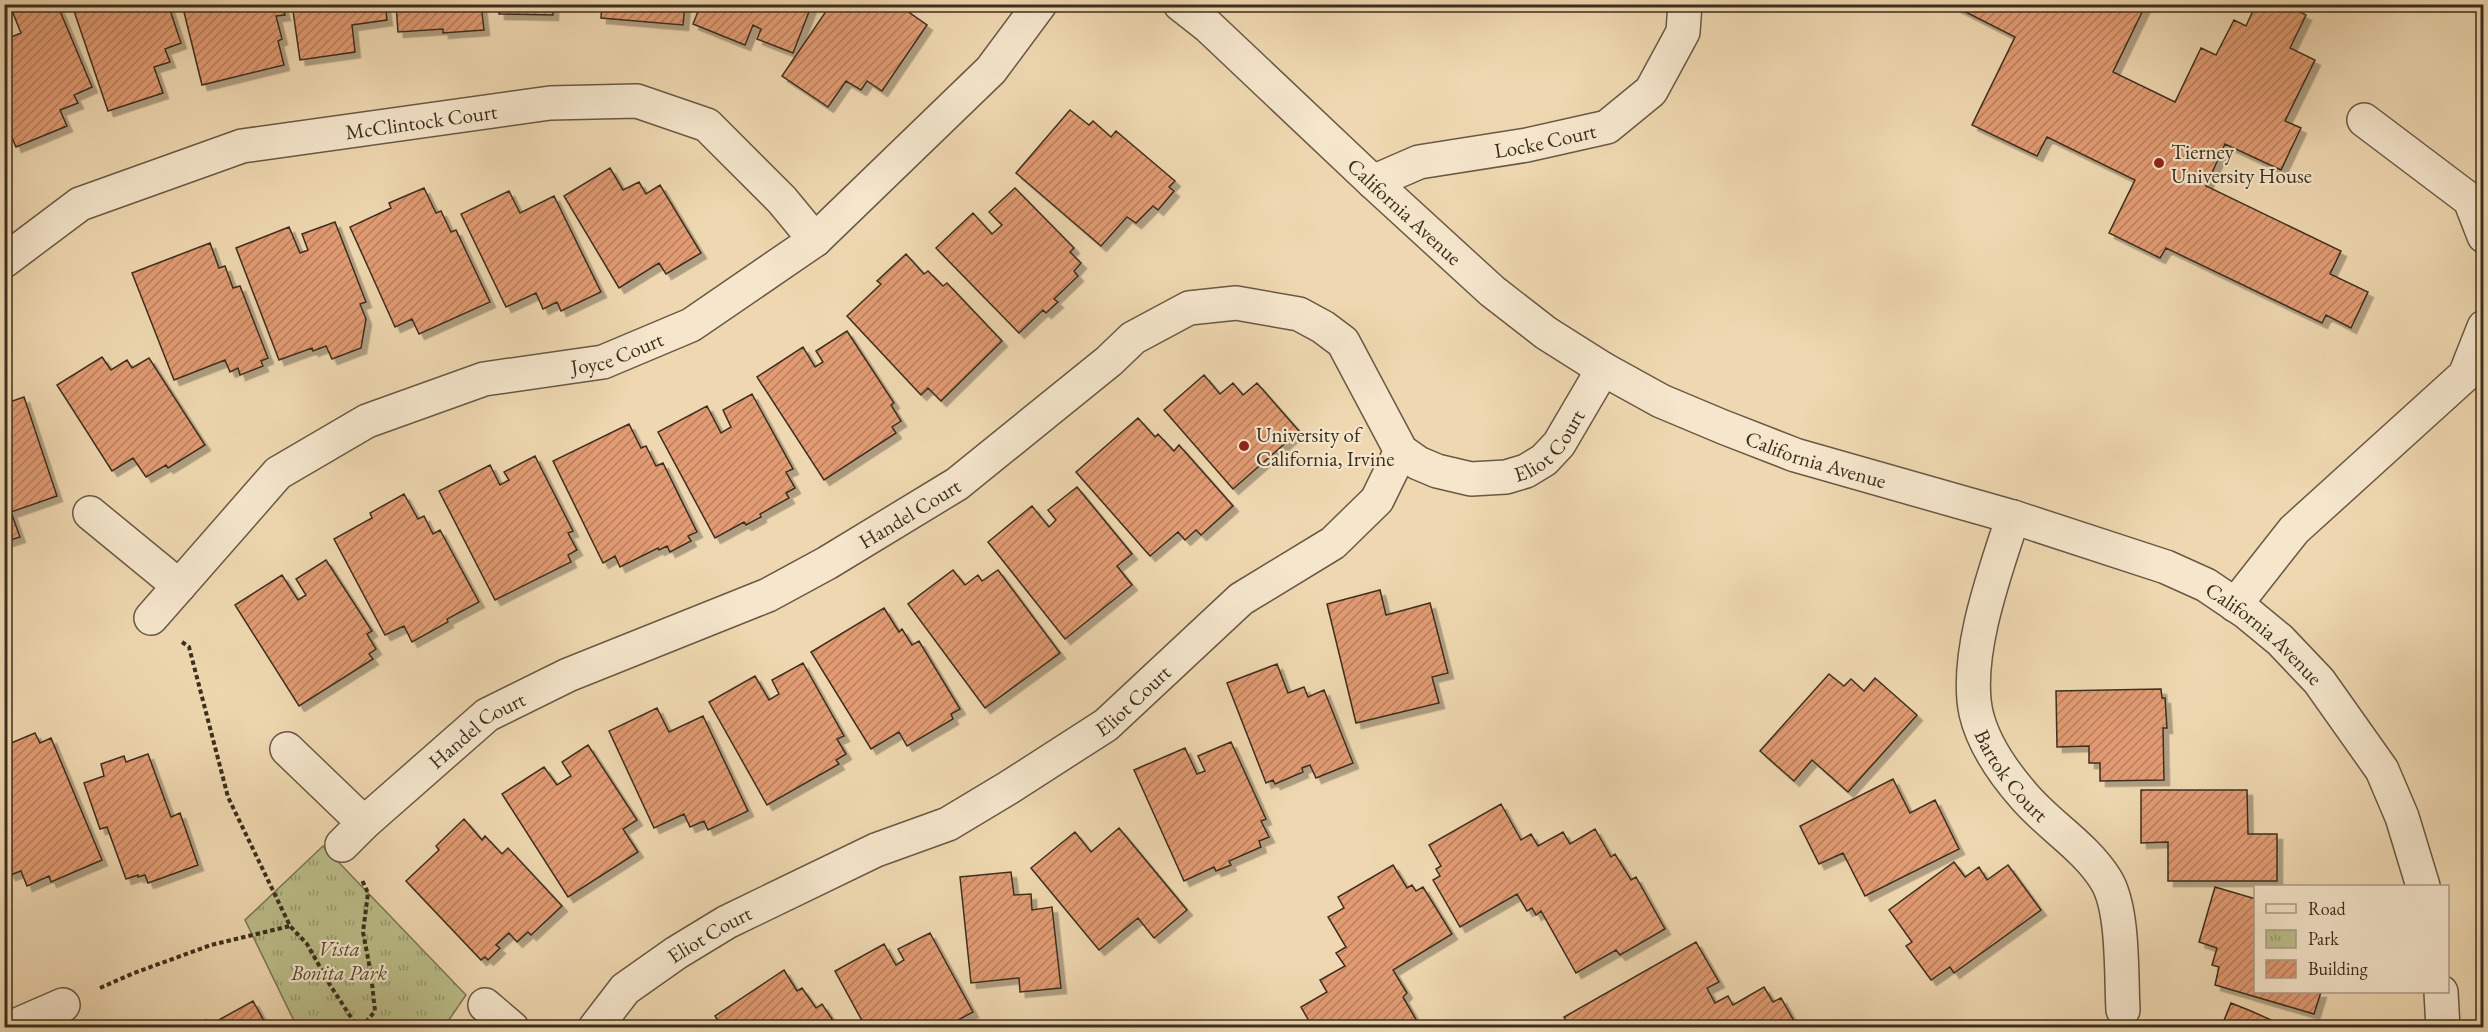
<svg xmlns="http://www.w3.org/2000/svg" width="2488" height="1032" font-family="'EB Garamond',serif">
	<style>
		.park { fill: url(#park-tufts); stroke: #7c7654; stroke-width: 1.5 }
		.building { fill: url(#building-hatch); stroke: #3c2f1f; stroke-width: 1.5; filter: url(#shadow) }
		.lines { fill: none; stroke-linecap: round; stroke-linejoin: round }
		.minor-casing { stroke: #695944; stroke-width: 36 }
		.path { stroke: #3c2f1f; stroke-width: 4; stroke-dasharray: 4.5 3; stroke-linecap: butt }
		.minor { stroke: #f5e6cc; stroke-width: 33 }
		.poi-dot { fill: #8f2418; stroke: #f5e6cc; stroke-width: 2 }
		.labels { text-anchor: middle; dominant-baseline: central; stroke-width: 4.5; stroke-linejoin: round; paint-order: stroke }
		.street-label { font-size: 21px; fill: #3c2f1f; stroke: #f5e6cc }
		.poi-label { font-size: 21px; fill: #3c2f1f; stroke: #f5e6cc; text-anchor: start }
		.park-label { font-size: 21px; font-style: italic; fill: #554c34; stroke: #f5e6cc }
	</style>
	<defs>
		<pattern id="park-tufts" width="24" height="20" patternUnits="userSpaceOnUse" patternTransform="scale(1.5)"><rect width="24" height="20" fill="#bbbe8a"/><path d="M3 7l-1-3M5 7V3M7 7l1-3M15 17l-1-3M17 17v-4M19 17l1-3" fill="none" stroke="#999b70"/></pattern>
		<pattern id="building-hatch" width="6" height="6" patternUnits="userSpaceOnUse" patternTransform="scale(1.5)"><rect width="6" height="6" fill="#e29b73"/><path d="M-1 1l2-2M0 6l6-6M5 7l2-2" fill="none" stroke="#b87f5e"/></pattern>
		<filter id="shadow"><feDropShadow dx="5.5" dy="5.5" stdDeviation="0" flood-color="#0004"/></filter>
	</defs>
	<rect width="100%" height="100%" fill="#efd8b1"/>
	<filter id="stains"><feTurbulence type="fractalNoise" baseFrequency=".00333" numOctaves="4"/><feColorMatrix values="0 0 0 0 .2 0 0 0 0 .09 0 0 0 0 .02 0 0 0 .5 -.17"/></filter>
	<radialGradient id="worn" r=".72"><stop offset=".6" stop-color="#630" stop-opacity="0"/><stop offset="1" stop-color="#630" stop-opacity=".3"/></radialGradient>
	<path class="park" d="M323,846L466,995L444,1027H297L245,920Z"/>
	<path class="building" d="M19,4H57L92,87L74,95L78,103L60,110L67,126L16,147L4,119V40L21,33L11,8Z
		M92,4H168L181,43L165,49L170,62L154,67L163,93L108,111L74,11Z
		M182,4H282L285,15L276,16L282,39L278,41L284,65L202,85Z
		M292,4H385L387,20L352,25L355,52L300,60Z
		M396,4H481L484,30L443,33V29L398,32Z
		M499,4H553V15L499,14Z
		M602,4H685L683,25L601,18Z
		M701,4H812L793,53L757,39L761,29L753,25L745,45L693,24Z
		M831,4H874L883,11L888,4H897L927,25L882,91L867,81L861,90L846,81L828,107L782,76Z
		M1950,4H2146L2113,72L2175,102L2201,48L2216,55L2234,20L2246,26L2256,4H2285L2306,15L2290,48L2315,60L2285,121L2301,128L2281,170L2225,144L2206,186L2341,251L2330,274L2368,292L2351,328L2326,315L2322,323L2166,248L2160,258L2109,233L2135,180L2047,137L2037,156L1972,125L2015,37Z
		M1070,110L1089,125L1093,121L1111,137L1116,131L1175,181L1169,187L1174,191L1158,210L1153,206L1136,223L1127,217L1101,246L1016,173Z
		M610,168L623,190L639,182L646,194L660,185L701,253L666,274L659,263L619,288L564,196Z
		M424,188L436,213L441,211L451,232L456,230L490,302L419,334L412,319L395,327L350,227L391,208L389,203Z
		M1015,188L1074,248L1070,252L1081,263L1074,271L1078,276L1054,299L1058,302L1046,313L1043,310L1019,333L936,248L973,213L992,234L1002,225L989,212Z
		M509,191L520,213L554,196L601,292L561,311L557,302L543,309L536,293L506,307L461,214Z
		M335,222L366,302L360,304L366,319L361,348L332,359L326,346L313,351L312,348L279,360L236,248L289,227L300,253L308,250L302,234Z
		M210,243L219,268L225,266L233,288L240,286L268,358L261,361L263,366L240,375L238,368L230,372L225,360L174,380L132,273Z
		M906,254L924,274L928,271L943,286L947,283L1002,341L941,401L928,388L921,395L847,316L881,284L877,281Z
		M847,331L894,403L891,405L901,421L892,427L896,433L824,480L757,377L803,347L815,367L823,362L816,351Z
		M102,357L111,370L127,360L132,368L149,358L205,445L168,468L166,465L146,477L133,458L112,471L57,385Z
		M1204,375L1220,394L1233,383L1243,395L1257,383L1299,431L1233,489L1164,410Z
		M752,394L793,469L786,472L795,488L786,493L789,498L760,514L761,517L746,525L744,522L715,538L658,432L707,406L721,433L731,427L723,410Z
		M24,397L57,496L11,512L20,537L4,542V404Z
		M1138,418L1155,437L1158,434L1174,451L1179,445L1233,506L1201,535L1196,530L1185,540L1178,532L1150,556L1076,472Z
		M629,424L641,448L646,446L656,466L663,463L697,532L688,536L691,541L670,552L667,546L659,550L658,548L620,567L615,556L603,563L553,461Z
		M535,456L573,531L568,533L577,550L568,555L571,562L495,600L439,491L490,465L500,485L509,480L504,472Z
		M1077,487L1132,554L1117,566L1132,585L1065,639L988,542L1032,506L1049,527L1056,520L1048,510Z
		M404,494L418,519L424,516L433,534L440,530L479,602L447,619L448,622L412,642L404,626L385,635L334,539L372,518L370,513Z
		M326,560L372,631L367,634L376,649L369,654L373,659L299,706L235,605L282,575L298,600L306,595L296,579Z
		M953,570L965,585L978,575L982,581L998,570L1060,653L985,708L908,604Z
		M1380,590L1386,615L1430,603L1448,673L1432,677L1439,703L1356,723L1327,604Z
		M884,608L899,632L902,629L912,645L919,641L960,709L951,714L953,719L907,746L899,732L871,749L811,652Z
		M803,663L844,736L837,739L846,754L836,760L839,764L767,805L709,702L755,676L769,700L779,694L772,680Z
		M1277,664L1288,693L1304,687L1308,697L1324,690L1353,763L1316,778L1310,765L1302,768L1303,772L1275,784L1273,780L1266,783L1227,683Z
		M1829,674L1844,686L1851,679L1864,691L1875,678L1917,715L1848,792L1812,760L1794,781L1760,751Z
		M2161,689L2162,698H2165L2167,728H2163L2164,780L2100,781V763H2089V746L2057,747L2056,691Z
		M657,708L669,732L703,716L748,811L708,830L704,821L690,827L684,814L654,828L609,731Z
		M35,733L40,743L51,738L102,860L51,882L49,876L27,886L21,871L10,875L4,863V746Z
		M1231,742L1266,819L1261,821L1269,837L1259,841L1261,847L1229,861L1231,865L1216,871L1214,867L1184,881L1134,770L1185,748L1197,774L1205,771L1198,756Z
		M588,745L637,820L623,829L638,852L568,897L502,794L544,767L557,785L571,776L562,762Z
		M148,754L171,817L180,813L198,865L148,883L145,875L138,877V875L126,879L107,827L100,829L84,783L104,776L101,764L124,756L126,762Z
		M1893,779L1910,813L1935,800L1959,849L1865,896L1843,853L1819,864L1800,826Z
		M2141,790H2247L2248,834H2277V881H2168V842L2141,843Z
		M1501,804L1521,840L1531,834L1538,846L1563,832L1570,844L1595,829L1611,857L1615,854L1631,880L1636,877L1665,929L1620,955L1616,950L1576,973L1541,911L1536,915L1532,908L1527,911L1517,894L1460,927L1433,880L1440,876L1436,869L1441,866L1429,845Z
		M464,819L482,840L485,836L502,854L508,848L562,906L531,935L528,932L517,942L509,933L496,945L500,948L488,960L485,957L481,960L406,881L439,850L436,846Z
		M1119,828L1187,910L1154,938L1138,918L1099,950L1031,868L1075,832L1091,852Z
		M1954,862L1965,877L1979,867L1987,880L2008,865L2041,910L1954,973L1950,967L1931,980L1906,946L1912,942L1889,910Z
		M1393,865L1407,888L1412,885L1416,891L1423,887L1452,934L1393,970L1407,993L1403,997L1421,1028H1313L1301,1007L1327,992L1320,980L1345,966L1336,953L1346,947L1328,917L1344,908L1338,897Z
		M1011,872L1014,895L1031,894L1032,910L1052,907L1061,988L1020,992L1019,978L971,983L960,877Z
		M2215,887L2256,899V992H2321L2314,1014L2215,985L2219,967L2212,965L2217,948L2199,942Z
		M930,933L973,1012L958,1020L962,1028H866L835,971L884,944L896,965L904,960L898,949Z
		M1696,942L1719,982L1707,988L1715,1003L1728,996L1733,1005L1764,987L1773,1002L1781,998L1798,1028H1570L1564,1017Z
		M784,970L797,991L802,988L816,1008L822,1004L838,1028H722L715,1016Z
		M253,1001L268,1028H193L206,1020L208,1026Z
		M2231,1003L2251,1011L2289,1028H2221Z"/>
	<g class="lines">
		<defs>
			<g id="minor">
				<path id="s1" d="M1180,4L1208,26L1373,182L1492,291L1546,333L1603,369L1661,401L1723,427L1795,455L2013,517L2166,567L2206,585L2246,612L2280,640L2319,681L2382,770L2402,817L2423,886"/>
				<path d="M2364,120L2470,200L2484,236"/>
				<path id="s2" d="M1373,182L1419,162L1527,145L1607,127L1651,91L1683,32L1685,4"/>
				<path id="s3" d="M4,261L80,204L242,146L550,103L637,101L707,125L782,200L815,240"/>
				<path d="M90,513L179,586"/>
				<path id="s4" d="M2013,517C1995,572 1964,656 1976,713C1983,743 2003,772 2023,795C2048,825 2085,846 2106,880C2124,909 2121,975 2123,1010"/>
				<path d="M2235,605L2294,530L2465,375L2484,327"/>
				<path id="s5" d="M151,618L278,473L367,421L484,379L603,362L691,325L815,240L991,70L1040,4"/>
				<path d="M287,749L364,823"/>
				<path id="s6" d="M342,845L364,823L487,715L568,675L768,595L827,563L957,484L1109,361L1133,338L1189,308L1236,303L1299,314L1323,327L1343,342L1401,451L1418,463L1437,471L1471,479L1506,477L1526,471L1544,460L1559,444L1603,369"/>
				<path d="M2441,992L2443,1028"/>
				<path d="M485,1005L512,1028"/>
				<path d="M10,1028L63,1005"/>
				<path id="s7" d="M595,1028L625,989L676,953L727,922L876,850L948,824L1008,788L1106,725L1241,599L1333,543L1377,500L1401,451"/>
			</g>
		</defs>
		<use href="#minor" class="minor-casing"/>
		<path class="path" d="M182,642L189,647L228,797L290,926L307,944L330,985L358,1028
			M100,988L134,973L211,945L290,926
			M361,1028L375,1011L371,974L363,932L368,893L362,880"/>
		<use href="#minor" class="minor"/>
	</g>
	<g class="poi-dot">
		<circle cx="2159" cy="163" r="6"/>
		<circle cx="1244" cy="446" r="6"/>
	</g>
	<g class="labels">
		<g class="street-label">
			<text stroke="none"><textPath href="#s3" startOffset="448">McClintock Court</textPath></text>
			<text stroke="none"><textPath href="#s2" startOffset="178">Locke Court</textPath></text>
			<text stroke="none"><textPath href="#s1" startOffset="306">California Avenue</textPath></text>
			<text stroke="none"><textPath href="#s5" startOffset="556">Joyce Court</textPath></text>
			<text stroke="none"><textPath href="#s6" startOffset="1466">Eliot Court</textPath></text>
			<text stroke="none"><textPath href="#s1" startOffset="792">California Avenue</textPath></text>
			<text stroke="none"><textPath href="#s6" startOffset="664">Handel Court</textPath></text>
			<text stroke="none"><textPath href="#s1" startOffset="1278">California Avenue</textPath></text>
			<text stroke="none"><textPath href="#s7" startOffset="636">Eliot Court</textPath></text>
			<text stroke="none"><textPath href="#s6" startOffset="178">Handel Court</textPath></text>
			<text stroke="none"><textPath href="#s4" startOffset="274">Bartok Court</textPath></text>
			<text stroke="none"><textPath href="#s7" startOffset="150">Eliot Court</textPath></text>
		</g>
		<g class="poi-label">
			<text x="2171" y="151">Tierney<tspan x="2171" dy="24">University House</tspan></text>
			<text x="1256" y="434">University of<tspan x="1256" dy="24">California, Irvine</tspan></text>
		</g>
		<g class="park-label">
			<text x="339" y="948">Vista<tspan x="339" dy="24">Bonita Park</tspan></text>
		</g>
	</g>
	<rect width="2488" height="1032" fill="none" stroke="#efd8b1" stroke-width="24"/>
	<rect x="6" y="6" width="2476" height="1020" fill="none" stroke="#3c2f1f" stroke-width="3"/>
	<rect x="12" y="12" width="2464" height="1008" fill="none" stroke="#3c2f1f" stroke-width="1.5"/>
	<rect x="2254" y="885" width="195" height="108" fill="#f5e6cc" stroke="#ab9d87" stroke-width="1.5"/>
	<rect x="2266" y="904" width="30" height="9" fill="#f5e6cc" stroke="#ab9d87" stroke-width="1.5"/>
	<text x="2308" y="915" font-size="18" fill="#3c2f1f">Road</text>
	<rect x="2266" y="930" width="30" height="18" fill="url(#park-tufts)" stroke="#ab9d87" stroke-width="1.5"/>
	<text x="2308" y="945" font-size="18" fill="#3c2f1f">Park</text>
	<rect x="2266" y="960" width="30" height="18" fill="url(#building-hatch)" stroke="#ab9d87" stroke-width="1.5"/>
	<text x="2308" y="975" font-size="18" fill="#3c2f1f">Building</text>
	<rect width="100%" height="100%" filter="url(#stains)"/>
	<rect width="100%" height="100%" fill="url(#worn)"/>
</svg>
